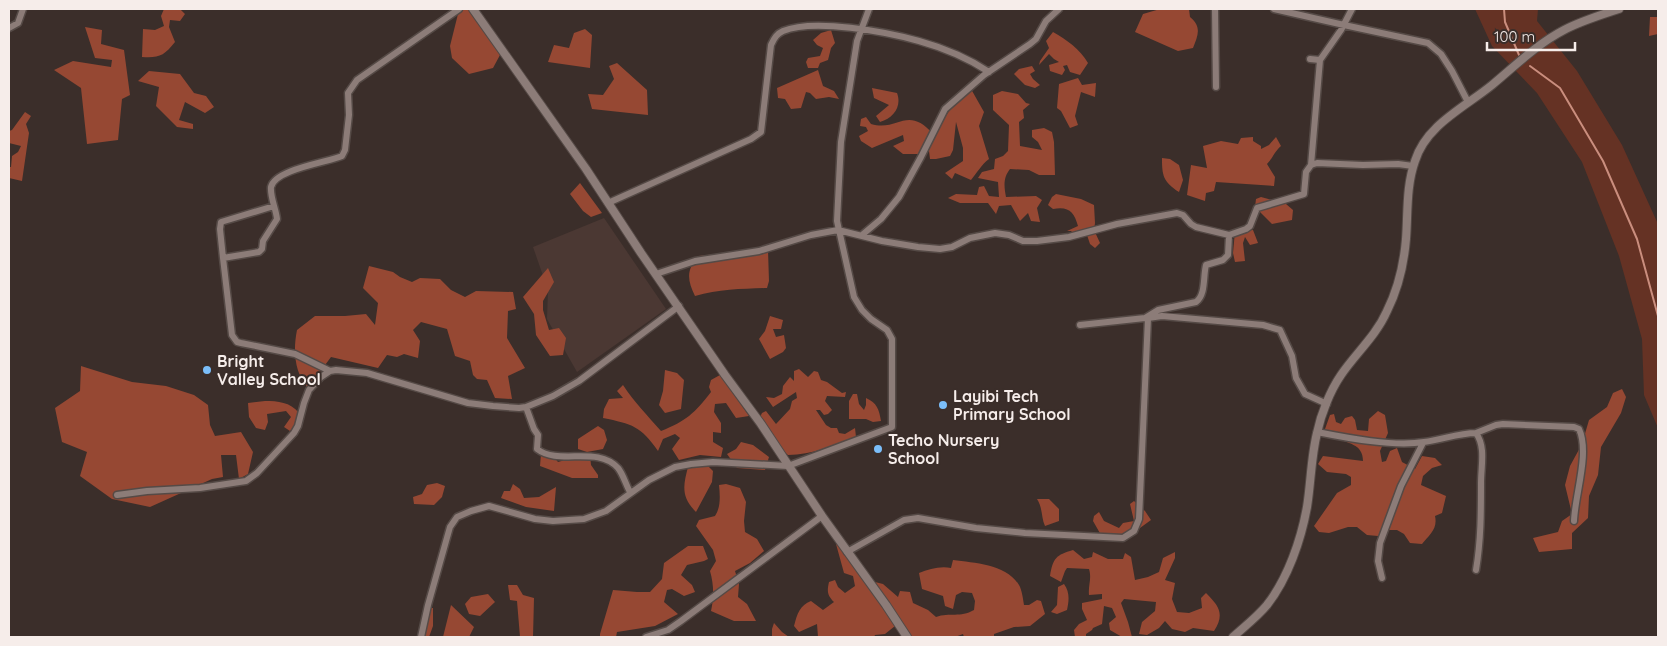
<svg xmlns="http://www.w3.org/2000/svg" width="1667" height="646" font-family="Quicksand,sans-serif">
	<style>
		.built { fill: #4b3833 }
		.green { fill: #653224 }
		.forest { fill: #964833 }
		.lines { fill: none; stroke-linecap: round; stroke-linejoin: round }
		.stream { stroke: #ca8e7e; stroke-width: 2 }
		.minor-casing { stroke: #554a46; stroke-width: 9 }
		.tertiary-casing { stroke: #554a46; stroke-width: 10 }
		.minor { stroke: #8c7c78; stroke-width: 6 }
		.tertiary { stroke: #8c7c78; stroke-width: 8 }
		.poi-dot { fill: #7bbef9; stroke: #3b2e2a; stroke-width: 2 }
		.labels { text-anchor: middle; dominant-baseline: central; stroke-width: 4; stroke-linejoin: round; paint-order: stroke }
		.poi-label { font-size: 16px; font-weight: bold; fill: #f6edea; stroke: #3b2e2a; text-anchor: start }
	</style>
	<rect width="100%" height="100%" fill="#3b2e2a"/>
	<path class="built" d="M604,218L666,309L577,372L547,319L548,290L533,247Z"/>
	<path class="green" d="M1475,9H1538L1537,21L1577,71L1622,145L1658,224V428L1644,395L1642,339L1619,256L1582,162L1537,93L1492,46Z"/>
	<path class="forest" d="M164,9H180L185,14L180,21L170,20L169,27L175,42C164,56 159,58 142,57L143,29L155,30L164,26L161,16Z
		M475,9L497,35L500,55L493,68L469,74L452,58L450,46L459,10Z
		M1160,9H1189L1190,17C1202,27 1198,35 1193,48L1178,51L1135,32L1143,14Z
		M1650,17H1658V34L1649,36Z
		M85,27L102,30L101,44L124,50L130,95L122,99L118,140L87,144L81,88L54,70L73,61L111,67L112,60L95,58Z
		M585,29L592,35L590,68L548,62L554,45L569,48L574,33Z
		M831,30L835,43L831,48L828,60L820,63L818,68H808L806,62L808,58L820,56L823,48L817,45L813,40L821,33Z
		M1053,32C1067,40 1080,49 1088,63L1080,75L1070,72L1067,65L1063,66L1065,70L1062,75L1050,71L1049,65L1059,62L1054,59L1049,54L1039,65L1040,61L1049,48L1046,41Z
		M617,63L647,90L648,115L592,109L588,94L603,95L614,79L609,66Z
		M1032,66L1035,71L1030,74L1033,79L1040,85L1035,88L1025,85L1014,74L1019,69Z
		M818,70L823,86L834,91L839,99L829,97L816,99L810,93L806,92L801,108L791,109L785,99L778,98L777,88Z
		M149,71L180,74L194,93L206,96L214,107L205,113L185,102L179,120L193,124V129L177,127L156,106L159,87L138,81Z
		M1078,78L1082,85L1096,83L1095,97L1081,92L1075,116L1078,125L1070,128L1061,111L1057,108L1059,84Z
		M872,88L897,93C902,106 894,118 880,122L876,116L889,105L874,98Z
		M971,89L984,112L979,126L989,159C981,165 977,173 971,180L955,173L952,179L945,173L963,161V148L956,122L953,150L950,156L936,159H930L929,151L918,154H903L893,146L904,141L903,135L872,148L861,141L859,136L868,131L866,127L860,126L861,119L866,117L871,124C899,132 907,104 934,135C945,116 953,103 971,89Z
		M1002,91L1018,94L1026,103L1030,104L1023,110L1024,118L1019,122L1020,146L1042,150L1038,142L1032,137V130L1044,128L1052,132L1054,142L1055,175H1039L1029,170L1010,169C1003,178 1004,186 1006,197L1036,196L1042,200L1037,208L1040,222L1031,221L1028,213L1020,221L1011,205L999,206L996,214L988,203H960L948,198L956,194L977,195L979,187L984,186L989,196L999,197L998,182L978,178L982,172L994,169L995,159L1003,156L1008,151L1009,125L993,110V95Z
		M25,112L31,116L26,124L29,133L22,181L9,178V167H11L12,156L18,152L21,146L9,143V131L12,130Z
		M1253,137V141L1261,146V149L1269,145L1276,137L1281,146C1274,152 1273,158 1267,164L1275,177L1274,186L1216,182L1214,191L1206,193L1205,201L1187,195L1191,165L1207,168L1203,146L1221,141L1238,144L1241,138Z
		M1162,158L1170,159L1179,165L1183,180L1179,192C1163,182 1162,175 1162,158Z
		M580,183L602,213L591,217L583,211L570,194Z
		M1056,194L1081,199L1094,205L1095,223L1094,230L1100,243L1095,248L1090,244L1087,235L1076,236L1071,231H1067L1078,226C1074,212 1069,206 1053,209L1048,205L1052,197Z
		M1261,197L1286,204L1293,210L1292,220L1272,224L1255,207L1256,199Z
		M1253,230L1258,243L1250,245L1245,237L1243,243L1245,261L1235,262L1233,253L1235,231Z
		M749,250H768L769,281L767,288C743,289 719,289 695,296C687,280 686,269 699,256Z
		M369,266L393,272L400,277L412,282L420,278L440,279L451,290L465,297L476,291L513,292L516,309L508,311L507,338L525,368L508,376L512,399L495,398L487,380L477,379L473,375L470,361L455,356L447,329L421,322L413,330L420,341L418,358L404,354L397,357L387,355L378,368L331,357L308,388C294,372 293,350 297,330L315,316H345L366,314L375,325L378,303L363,288Z
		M548,268L554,282L543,301V310L549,330L559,328L566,338L563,355L550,356L536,335L534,314L523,297Z
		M770,316L783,320L781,329H773L776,337L784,335L786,348L783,352L770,359L759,339L765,331Z
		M81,366L132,382L166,386L194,395L208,405L210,425L215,436L241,432L253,452L248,474L239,479L236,455H221L223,477L212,479L150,507L112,499L80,476L87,452L62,442L55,408L80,391Z
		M799,369L808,377L814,371L818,372L821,380L827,382L842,393L846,392L845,397L827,396L825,401L832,410L828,414L824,415L820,410H816L826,425L831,428H837L839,433L845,434L855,428L856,437C834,445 812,455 788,455L783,451L760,417L762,413L766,411L776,424L790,409L792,401L797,398L796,392L773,407L766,397L774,398L782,394L783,386L790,377L794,381V371Z
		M665,370L677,373L684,380L681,409L665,413L659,405L663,391Z
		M720,375L749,416L736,418L726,403L715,404L714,412L721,423V433L713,432V442L723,448L721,457L700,455L679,460L672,449L680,438L675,434L663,439L658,451C641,426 632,424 603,418L604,409L609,399L623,398L617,391L623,385C634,402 648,416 661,431C686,421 695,413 711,392L709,387L711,380Z
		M1622,389L1626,397L1621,413L1601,447L1598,475L1589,496L1588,518L1572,533V549L1539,552L1533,538L1558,532L1562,521L1572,514L1565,485L1570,466L1582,444L1589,420L1607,407L1613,393Z
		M853,394H857L859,404L864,410L866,405V398C877,403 879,409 881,421L873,422L866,419H849V401Z
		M265,401C278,401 290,402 299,413L296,424L290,431L284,427L291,417L286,411L267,414L268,422L265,430L256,428L249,417L248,403Z
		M1378,411L1385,415L1388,433L1380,451L1382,462L1386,461L1390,451L1397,448L1402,462L1415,469L1422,456L1435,458L1442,465L1432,468L1423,476L1421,485L1446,496L1442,513L1435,516C1438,529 1429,535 1422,544L1410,543L1404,534L1397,530H1388L1378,536L1367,535L1357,527H1348L1329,533L1319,532L1314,526L1337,493L1351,485V477L1346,474L1327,472L1318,464L1323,456L1363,461C1363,443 1347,444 1335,437C1331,435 1328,432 1325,429L1330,415L1334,414L1336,422L1341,424L1345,418L1352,416L1355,420L1357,430L1368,431L1369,419Z
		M598,426L604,430L607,440L603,449L587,452L578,449V439Z
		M741,442L753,445L769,457L765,470L737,468L727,454L736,449Z
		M541,454L553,456L558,462L565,460L567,454L590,455L591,465L598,475V478H572L540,466Z
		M703,461L713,471L712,482L696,512C681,497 683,486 688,467Z
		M437,483L445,486L442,497L434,505L414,504L413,497L422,494L427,485Z
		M513,484L520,489L524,498L539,497L556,487L554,511L526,507L501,498L504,491H510Z
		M726,484L740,488L746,502L744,521L745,532L757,539L764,551L750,563L735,571L739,584L738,597L747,604L756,621H734L711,611C714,597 714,585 710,571L716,561L713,550L696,526L699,520L715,516C721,507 720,495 719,485Z
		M1037,499H1049L1059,509V521L1045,526C1041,518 1043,508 1037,499Z
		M1134,501L1145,511L1151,520L1129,536L1101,535L1093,521L1094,516L1099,512L1104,521L1119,528L1123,523L1134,521L1130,504Z
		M836,544L842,547L895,626L885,634L875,635L874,637H818L817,624L799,632L794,626C797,614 800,605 811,601L823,610L834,602C827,595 827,591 829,582L835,580L838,587L845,593L855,586L853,576L844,573Z
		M688,546H703L708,559L704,561L687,565L681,575L692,585L695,592L684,596L672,589L667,590L664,602L678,614L655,626L617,632L616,637H600V634L613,590L637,592H650L662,579L664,563Z
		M1073,550L1084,559L1092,557L1093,552L1108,559H1123L1125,553L1131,557L1135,580L1148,577L1159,572L1163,558L1175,552V558L1165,580L1175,583L1172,599L1177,612L1189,613L1202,608L1201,598L1206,593C1219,606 1225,614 1214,631L1193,628L1185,632L1172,629L1165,621L1159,628L1147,635L1139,634L1142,622L1155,611L1156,602L1124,599L1121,603L1128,622L1132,637H1122L1110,630L1109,623L1116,617L1112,608L1104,606L1102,624L1093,628L1092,630L1086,634V637H1075L1074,630L1079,624L1087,620L1082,609V603L1102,599V594L1089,595C1088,585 1092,579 1089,569L1067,568L1065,571L1061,582L1050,576C1053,558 1056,555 1073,550Z
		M953,560C975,563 1006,564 1019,585C1022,590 1023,599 1024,605H1029L1037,600L1041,601L1045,614L1030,626L1014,627L994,634V637H964L963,634L955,637H912L875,582L883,584L898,597L900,591L910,592L913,603L928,610L936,617C950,612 960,618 974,610L975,601L972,593L962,592L956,595L953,609L945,606L943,596L922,589L919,573C929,569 940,566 951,568Z
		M1064,584C1070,592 1069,601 1067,610L1057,614L1051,612L1057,605L1058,587Z
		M508,585H517L523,595L534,598L533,637H520L517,601L510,600Z
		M488,594L495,602L480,616L469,614L465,604L471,597Z
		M451,605L474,627L469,637H443Z
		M426,608H433V626L429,637H421Z
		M774,623L782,632L789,637H772V629Z"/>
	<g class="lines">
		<path class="stream" d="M1504,9L1505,22L1519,55
			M1530,66L1560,88L1603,161L1637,239L1658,316"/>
		<defs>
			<path id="minor" d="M1215,9L1216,87
				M1274,9L1344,25L1428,43L1441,54L1452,71L1468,102
				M9,28L18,23L23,9
				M1320,60L1341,30L1352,9
				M1311,165L1317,163L1363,165L1398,164L1413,166
				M608,203L751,139L761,132L771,45C774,39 776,34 783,31C814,18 887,32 919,41C944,48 968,58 989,72
				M862,235L881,219L899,197L921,157L945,109L984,75L1030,44L1036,39L1046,21L1059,9
				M223,258L220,229L221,222L274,206
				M656,274L695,261L759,251L811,235L838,230L882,241L918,247L940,249L952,247L970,238L995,233L1009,235L1023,241H1037L1069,237L1117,224L1177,213L1183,215L1191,224L1196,227L1229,235L1246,229L1250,226L1257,208L1304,194L1306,172L1311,165L1320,60L1310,59
				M1080,325L1145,318L1158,310L1196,302C1206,295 1203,276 1206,265L1223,260L1228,255L1229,235
				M330,371L295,354L241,343L237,342L232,335L223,258L259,252L262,249L263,241L277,219C276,209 270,197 271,187C275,169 329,162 342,156L345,150L349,115L348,93L357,80L459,9
				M526,407L534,429L538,435L537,449C559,466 597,445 618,468C623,474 626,485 630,492
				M1317,432C1347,438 1394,447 1424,442C1442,440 1458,433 1476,433C1486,447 1481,466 1481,483C1481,512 1481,540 1476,570
				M1476,433L1496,425L1503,424L1574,427L1579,429C1590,453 1575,494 1574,521
				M117,495L147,491L200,488L246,481L257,473L294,433L298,426L304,403L309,390L321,377L330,371L336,370L367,373L468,403L493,406L519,408L526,407L553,396L579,381L679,306
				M847,552L904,520L918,518L976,528L1025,533L1123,538L1134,531L1139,519L1148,318L1162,316L1263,325L1280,330L1292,356L1296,378L1305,394L1327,404
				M1382,578L1378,561L1380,543L1401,486L1423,443
				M421,637L428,605L450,527L457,517L471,511L489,506L535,519L553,521L584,519L606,511L649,480L675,467L691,464L713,462L788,466L892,427V339L887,330L871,319L862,310L854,297L837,221L841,142L857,41L869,9
				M646,637L668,630L681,621L822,516"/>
			<path id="tertiary" d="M473,9L586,169L641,253L725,375L761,424L822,516L886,605L907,637
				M1233,637C1244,627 1257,617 1267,605C1288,578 1301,540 1307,507C1311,482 1311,457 1317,433C1321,414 1330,391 1341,375C1356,353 1376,336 1387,311C1398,289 1404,263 1406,239C1408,213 1406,186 1415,161C1426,125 1465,107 1492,85C1515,66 1537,44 1564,30C1581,21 1601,15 1619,9"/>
		</defs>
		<use href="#minor" class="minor-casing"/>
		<use href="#tertiary" class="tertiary-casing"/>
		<use href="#minor" class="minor"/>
		<use href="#tertiary" class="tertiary"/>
	</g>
	<g class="poi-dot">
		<circle cx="207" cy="370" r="5"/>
		<circle cx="943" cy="405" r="5"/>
		<circle cx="878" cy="449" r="5"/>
	</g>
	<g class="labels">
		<g class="poi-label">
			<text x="217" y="361">Bright<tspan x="217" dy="18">Valley School</tspan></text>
			<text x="953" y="396">Layibi Tech<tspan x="953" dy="18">Primary School</tspan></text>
			<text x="888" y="440">Techo Nursery<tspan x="888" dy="18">School</tspan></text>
		</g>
	</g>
	<rect width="1667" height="646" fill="none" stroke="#f6edea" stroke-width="20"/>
	<path d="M1487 42v8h88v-8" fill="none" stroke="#f6edea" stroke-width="2.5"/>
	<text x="1494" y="42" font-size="15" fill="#f6edea" stroke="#3b2e2a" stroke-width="4" paint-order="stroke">100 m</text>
</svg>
